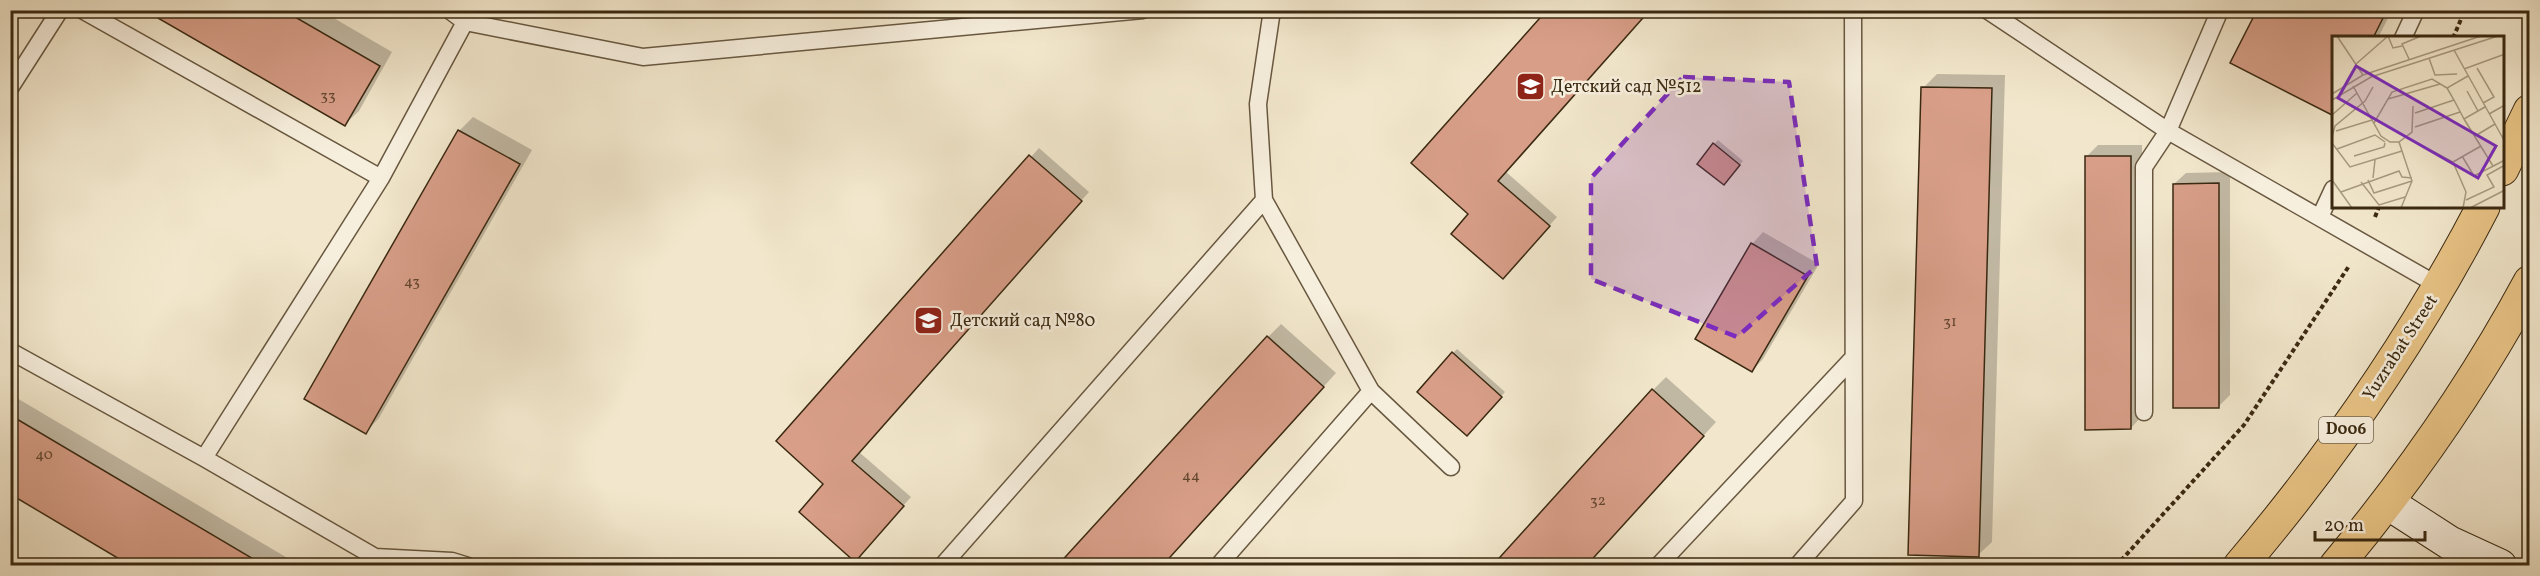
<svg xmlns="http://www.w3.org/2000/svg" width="2540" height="576" font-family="Vollkorn,serif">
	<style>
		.shadow { fill: #0003 }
		.building { fill: #d89e88; stroke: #3a2911; stroke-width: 1.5 }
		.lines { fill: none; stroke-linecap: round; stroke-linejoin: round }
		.lane-casing { stroke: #685840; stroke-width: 19 }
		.secondary-casing { stroke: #3a2911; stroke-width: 35 }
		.primary-casing { stroke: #3a2911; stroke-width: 35 }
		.path { stroke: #3a2911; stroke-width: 4; stroke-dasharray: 4.5 3; stroke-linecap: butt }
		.lane { stroke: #f7efde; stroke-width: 16 }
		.secondary { stroke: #f7efde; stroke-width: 33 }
		.primary { stroke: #e9c486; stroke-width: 33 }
		.marked { fill: #7b2cbf; fill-opacity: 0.2; stroke: #7b2cbf; stroke-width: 4.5; stroke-dasharray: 12 8; stroke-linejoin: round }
		.labels { text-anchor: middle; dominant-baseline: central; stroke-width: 5; stroke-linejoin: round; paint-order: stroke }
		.number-label { font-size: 15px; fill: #62462f }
		.shield { fill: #f7efde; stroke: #73644e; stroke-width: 1.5 }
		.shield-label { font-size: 16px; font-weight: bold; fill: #3a2911 }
		.poi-label { font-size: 18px; fill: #3a2911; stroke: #f7efde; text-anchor: start }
		.street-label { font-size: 18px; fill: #3a2911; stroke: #f7efde }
		.inset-road { fill: none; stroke: #a89b81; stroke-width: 1.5 }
		.view { fill: #7b2cbf; fill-opacity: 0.15; stroke: #7b2cbf; stroke-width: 3 }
		.inset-edge { fill: none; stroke: #3a2911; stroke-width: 3 }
	</style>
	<rect width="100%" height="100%" fill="#f2e7cc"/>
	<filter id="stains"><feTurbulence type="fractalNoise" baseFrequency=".00333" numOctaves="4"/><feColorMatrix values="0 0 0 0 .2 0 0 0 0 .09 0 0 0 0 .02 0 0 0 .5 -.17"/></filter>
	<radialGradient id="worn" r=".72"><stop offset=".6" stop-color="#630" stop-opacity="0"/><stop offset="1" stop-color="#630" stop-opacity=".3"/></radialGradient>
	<path class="shadow" d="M147,10H320L392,52L359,111L345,124Z
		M2259,10H2392L2378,38H2333L2331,113Z
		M1937,74L2005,75L1992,542L1978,555L1923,88Z
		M473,117L532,150L379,418L366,432L306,398L459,131Z
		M1718,140L1743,161L1728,179L1714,144Z
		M2098,145H2142V416L2131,428L2086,157Z
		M1039,148L1089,192L859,452L911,497L863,551L825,484L778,441Z
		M1505,171L1557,217L1511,269L1470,214Z
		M2230,172V395L2218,407L2174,184L2186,173Z
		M1763,232L1819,264L1763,359L1752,371V244Z
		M1281,324L1336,373L1161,566L1268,337Z
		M1457,349L1505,392L1467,434L1453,353Z
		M1666,377L1716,422L1585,566L1653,390Z
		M10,394L301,566H134L10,492Z"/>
	<path class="building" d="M144,10H283L380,66L345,126Z
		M1547,10H1650L1498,181L1550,226L1503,279L1451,234L1468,214L1411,163Z
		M2257,10H2321L2328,14L2330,10H2387L2373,38H2333L2332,115L2230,63Z
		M1921,87L1992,88L1979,557L1908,555Z
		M458,130L520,164L366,434L304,399Z
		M1713,143L1740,165L1724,185L1697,164Z
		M1029,155L1082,201L852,461L904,506L855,562L799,512L823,484L776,441Z
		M2085,156H2131V429L2085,430Z
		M2219,183V408H2173V184Z
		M1751,243L1808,276L1752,372L1695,339Z
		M1267,336L1324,387L1162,566H1057Z
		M1452,352L1502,397L1467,436L1417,392Z
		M1652,389L1704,436L1586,566H1492Z
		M10,415L265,566H131L10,494Z"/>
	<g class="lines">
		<defs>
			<path id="lane" d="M82,10L381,178
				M449,10L465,22L643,57L1143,10
				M1272,10L1258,104L1264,200L1371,391L1451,467
				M1987,10L2168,131L2441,287
				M2403,38L2416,10
				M10,88L60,10
				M2320,217L2333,189
				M10,351L204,458L375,557L452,561L468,566
				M2144,412V167L2168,131L2220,10
				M204,458L381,178L465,22
				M942,566L1264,200
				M1218,566L1371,391
				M1658,566L1853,358
				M1797,566L1854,501L1853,10"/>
			<path id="secondary" d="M2388,503L2450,543L2500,566"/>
			<path id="primary" d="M2502,169L2530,111
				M2240,566C2334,455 2416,336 2483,207
				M2336,566C2410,477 2475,384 2530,282"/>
		</defs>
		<use href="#lane" class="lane-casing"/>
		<use href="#secondary" class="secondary-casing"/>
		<use href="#primary" class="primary-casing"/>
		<path class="path" d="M2453,38L2465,10
			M2375,217L2379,207
			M2116,566L2244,425L2349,266"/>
		<use href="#lane" class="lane"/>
		<use href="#secondary" class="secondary"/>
		<use href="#primary" class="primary"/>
	</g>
	<path class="marked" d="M1683,77L1789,82L1817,266L1737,337L1591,279V178Z"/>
	<defs>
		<symbol id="school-square" viewBox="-11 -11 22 22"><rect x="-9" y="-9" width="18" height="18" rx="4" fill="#8f2418" stroke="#f7efde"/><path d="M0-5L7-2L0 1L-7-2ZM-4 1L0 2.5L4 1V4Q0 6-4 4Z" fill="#fff"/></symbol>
	</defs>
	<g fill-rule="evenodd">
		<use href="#school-square" x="1514" y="70" width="33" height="33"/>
		<use href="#school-square" x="912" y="304" width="33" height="33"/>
	</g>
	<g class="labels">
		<g class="number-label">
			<text x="328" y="96">33</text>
			<text x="412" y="282">43</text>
			<text x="1950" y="322">31</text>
			<text x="44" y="455">40</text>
			<text x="1191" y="476">44</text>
			<text x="1598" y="501">32</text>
		</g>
		<rect class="shield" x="2319" y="417" width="54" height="26" rx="4.5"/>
		<g class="shield-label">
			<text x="2346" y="430">D006</text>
		</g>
		<g class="poi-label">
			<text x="1551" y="87">Детский сад №512</text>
			<text x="950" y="321">Детский сад №80</text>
		</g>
		<g class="street-label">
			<text transform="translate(2401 348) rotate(-57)">Yuzrabat Street</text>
		</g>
	</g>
	<g transform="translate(2332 36)">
		<rect width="172" height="172" fill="#f2e7cc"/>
		<path class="inset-road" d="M5,0L31,39M122,14L173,106M97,22L103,39L125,38M77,23L70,8L89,0M24,28L56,0L61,12L70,10M145,32L162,61L151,67M132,33L173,18M136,40L115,52L122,64L132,83L153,71M21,50L49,100L58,106H67L80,96L81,70M135,55L146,75M0,58L31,39L149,0M56,63L108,48M0,64L39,41L166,0M83,77L122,64M157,78L173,69M0,79L25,57M132,83L161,130M42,87L60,56L100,43L115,52M83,91L128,76M4,95L40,84M143,100L163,88M0,101L3,90L33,65L41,51M76,102L121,126L134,156L131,172M67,106L80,145L69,172M0,107L18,131L70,115M5,113L43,99L53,106M22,120L52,111L53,107M130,120L142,140L173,124M121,126L149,110M41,142L43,124M0,144L20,172M36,144L42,157L80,145M29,146L47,169L73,161M9,156L67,135L70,141L80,142M134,164L162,151L155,139L173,129M138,172L173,154"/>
		<path class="view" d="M24,30L164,110L146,142L6,62Z"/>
		<rect width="172" height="172" class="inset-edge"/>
	</g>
	<rect width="2540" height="576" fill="none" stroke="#f2e7cc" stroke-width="36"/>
	<rect x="12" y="12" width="2516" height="552" fill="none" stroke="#3a2911" stroke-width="3"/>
	<rect x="18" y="18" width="2504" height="540" fill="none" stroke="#3a2911" stroke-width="1.5"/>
	<path d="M2315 531v9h110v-9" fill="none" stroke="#3a2911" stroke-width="3"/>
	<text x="2324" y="531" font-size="18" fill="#3a2911" stroke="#f7efde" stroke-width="4.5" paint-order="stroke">20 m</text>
	<rect width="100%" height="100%" filter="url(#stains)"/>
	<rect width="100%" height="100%" fill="url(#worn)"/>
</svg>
